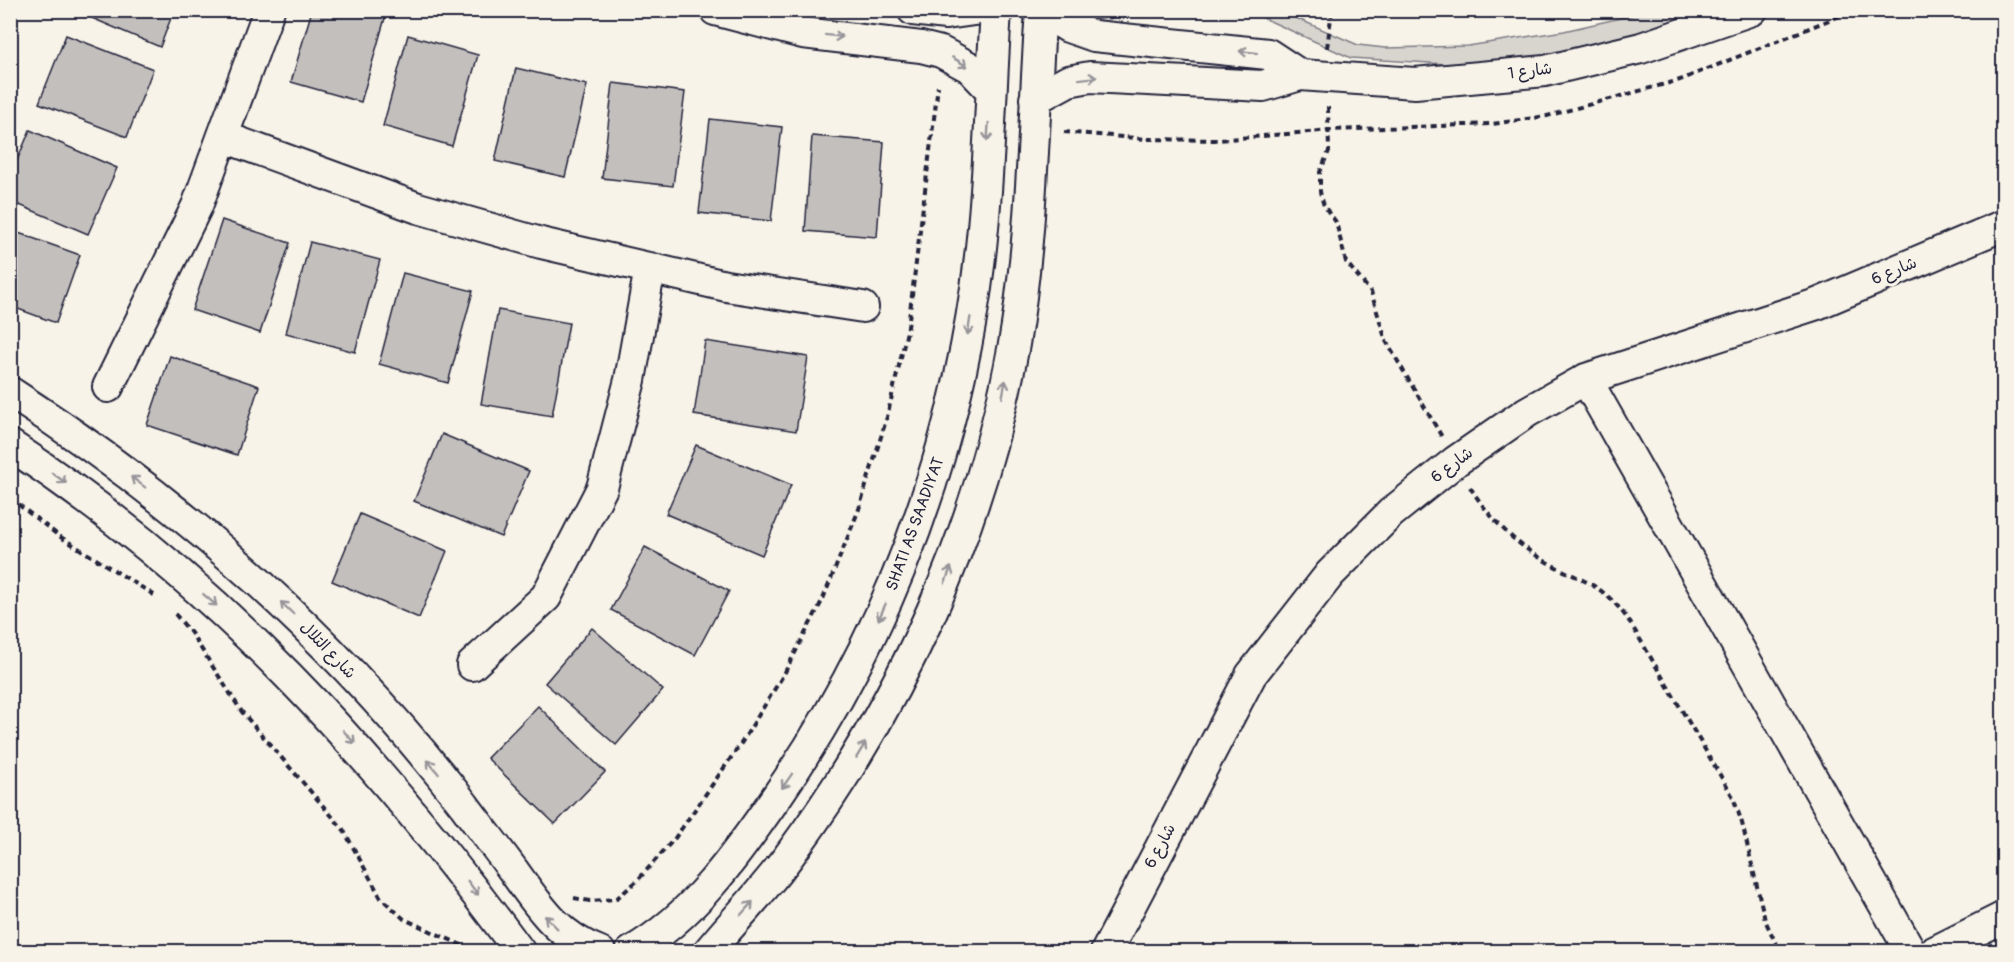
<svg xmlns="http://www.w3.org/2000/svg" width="2014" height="962" font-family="Pangolin,'Playpen Sans Arabic',sans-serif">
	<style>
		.green { fill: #d8d5cf; stroke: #7d7c85; stroke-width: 1.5 }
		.building { fill: #c2bfbd; stroke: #22223b; stroke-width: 1.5 }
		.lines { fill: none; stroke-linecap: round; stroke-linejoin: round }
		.street-casing { stroke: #22223b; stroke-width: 34 }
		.path { stroke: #22223b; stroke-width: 4; stroke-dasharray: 6 4.5; stroke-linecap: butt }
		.street { stroke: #f7f3e8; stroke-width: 30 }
		.oneway { stroke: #97959a }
		.labels { text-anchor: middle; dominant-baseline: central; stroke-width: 6; stroke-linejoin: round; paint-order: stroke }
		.street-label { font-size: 16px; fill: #22223b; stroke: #f7f3e8 }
	</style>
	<rect width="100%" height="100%" fill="#f7f3e8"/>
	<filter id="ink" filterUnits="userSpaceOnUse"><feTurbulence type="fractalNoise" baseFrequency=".0167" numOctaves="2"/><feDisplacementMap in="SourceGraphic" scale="12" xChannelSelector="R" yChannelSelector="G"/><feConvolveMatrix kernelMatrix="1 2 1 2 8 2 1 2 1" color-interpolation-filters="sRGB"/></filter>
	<g filter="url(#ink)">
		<path class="green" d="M1095,11H1121L1106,22H1094Z
			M1205,11H1280L1358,45L1385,48L1468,46L1564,31L1651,11H1706L1612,41L1518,60L1462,65L1351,58L1259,16Z"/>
		<path class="building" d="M73,10H174L160,47Z
			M312,10L387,11L361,102L291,82Z
			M66,35L153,69L127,137L39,103Z
			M408,35L478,55L452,146L383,126Z
			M516,68L587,85L565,177L495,161Z
			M613,83L685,92L673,186L602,178Z
			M710,119L782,127L771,221L699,213Z
			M30,130L117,168L88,234L10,201V177Z
			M812,136L884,142L877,237L805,231Z
			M222,220L290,243L260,333L192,310Z
			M10,230L80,255L56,323L10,306Z
			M310,242L380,260L355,352L286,333Z
			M403,273L473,291L448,383L379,364Z
			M498,310L569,323L552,416L481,404Z
			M705,341L808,357L796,431L694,415Z
			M170,356L259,386L237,455L147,425Z
			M442,434L529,471L501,537L414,501Z
			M696,445L791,485L762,555L666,514Z
			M360,514L447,551L419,618L332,581Z
			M645,547L729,591L695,655L611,610Z
			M592,628L663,690L616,745L545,683Z
			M538,706L605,772L555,824L487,758Z"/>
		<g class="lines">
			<defs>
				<path id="street" d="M715,10L803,33L921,47L941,52L969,67L991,90
					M913,10L946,14L974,10
					M1041,10L1068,27L1094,36L1268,54L1300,75
					M1035,99L1068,81L1090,77L1263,86L1300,75L1415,83L1545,71L1641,48L1752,10
					M224,137L418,208L541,243L726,286L863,307
					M1586,379L1911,952
					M108,387L197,206L269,10
					M10,392C183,503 339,642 464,805C480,827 497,848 513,870C538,905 558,937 600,952
					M10,445C217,581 374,754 520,952
					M472,665L546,597L602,488L630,380L650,268
					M631,952C693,917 737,854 777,796C882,644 949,472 976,288C989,197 990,103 996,10
					M708,952C736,918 766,888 791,853C902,702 981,529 1014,344C1033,234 1033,121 1041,10
					M1106,952L1251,675L1330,574L1391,513L1456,461L1527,412L1586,379L1817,304L2004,225
					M1934,952L2004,917"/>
			</defs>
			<use href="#street" class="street-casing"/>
			<path class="path" d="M1327,48L1332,10
				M1328,107L1329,151L1320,172V192L1324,206L1336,222L1346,262L1371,292L1386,341L1442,437
				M1064,132L1147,139L1218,140L1331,130L1492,124L1547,116L1680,80L1854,10
				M1470,487C1487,514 1508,537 1534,554C1576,582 1600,577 1631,624L1733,797L1742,823L1765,920L1780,952
				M10,498L59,536L154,595
				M175,614L191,633L242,712L343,829L381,898L404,919L477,952
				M574,898L590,901L616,899L637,881L675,838L742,742L784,674L823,599L859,509L887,417L908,327L938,86"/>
			<use href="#street" class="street"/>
		</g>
		<defs><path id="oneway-shaft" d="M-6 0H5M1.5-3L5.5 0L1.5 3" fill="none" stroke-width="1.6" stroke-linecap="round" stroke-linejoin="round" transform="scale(1.5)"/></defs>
		<g class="oneway">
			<use href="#oneway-shaft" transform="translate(834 36) rotate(7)"/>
			<use href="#oneway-shaft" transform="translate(1248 52) rotate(-174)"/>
			<use href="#oneway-shaft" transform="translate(960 62) rotate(31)"/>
			<use href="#oneway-shaft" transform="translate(1088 78) rotate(-7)"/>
			<use href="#oneway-shaft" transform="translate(988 132) rotate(94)"/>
			<use href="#oneway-shaft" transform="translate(969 326) rotate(99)"/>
			<use href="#oneway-shaft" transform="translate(1004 389) rotate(-79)"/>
			<use href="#oneway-shaft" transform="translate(59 478) rotate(35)"/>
			<use href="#oneway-shaft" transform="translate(138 482) rotate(-143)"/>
			<use href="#oneway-shaft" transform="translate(948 575) rotate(-69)"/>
			<use href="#oneway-shaft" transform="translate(210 600) rotate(41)"/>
			<use href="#oneway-shaft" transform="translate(287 608) rotate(-136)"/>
			<use href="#oneway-shaft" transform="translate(882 612) rotate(114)"/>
			<use href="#oneway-shaft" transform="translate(349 737) rotate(48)"/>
			<use href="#oneway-shaft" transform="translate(861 750) rotate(-59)"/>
			<use href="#oneway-shaft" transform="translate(433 767) rotate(-129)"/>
			<use href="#oneway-shaft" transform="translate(787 781) rotate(125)"/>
			<use href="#oneway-shaft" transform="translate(473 888) rotate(53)"/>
			<use href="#oneway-shaft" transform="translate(747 908) rotate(-48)"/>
			<use href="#oneway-shaft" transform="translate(551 922) rotate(-135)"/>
		</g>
	</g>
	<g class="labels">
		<g class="street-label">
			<text transform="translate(1530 71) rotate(-7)">شارع 1</text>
			<text transform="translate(1894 271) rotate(-23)">شارع 6</text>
			<text transform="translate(1452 465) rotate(-37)">شارع 6</text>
			<text transform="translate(915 524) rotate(-70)">SHATI AS SAADIYAT</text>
			<text transform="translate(328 650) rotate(46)">شارع التلال</text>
			<text transform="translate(1160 846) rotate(-62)">شارع 6</text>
		</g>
	</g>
	<rect width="2014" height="962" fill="none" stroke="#f7f3e8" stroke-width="36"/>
	<rect x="18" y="18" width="1978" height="926" fill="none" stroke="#22223b" stroke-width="2" filter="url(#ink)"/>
</svg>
